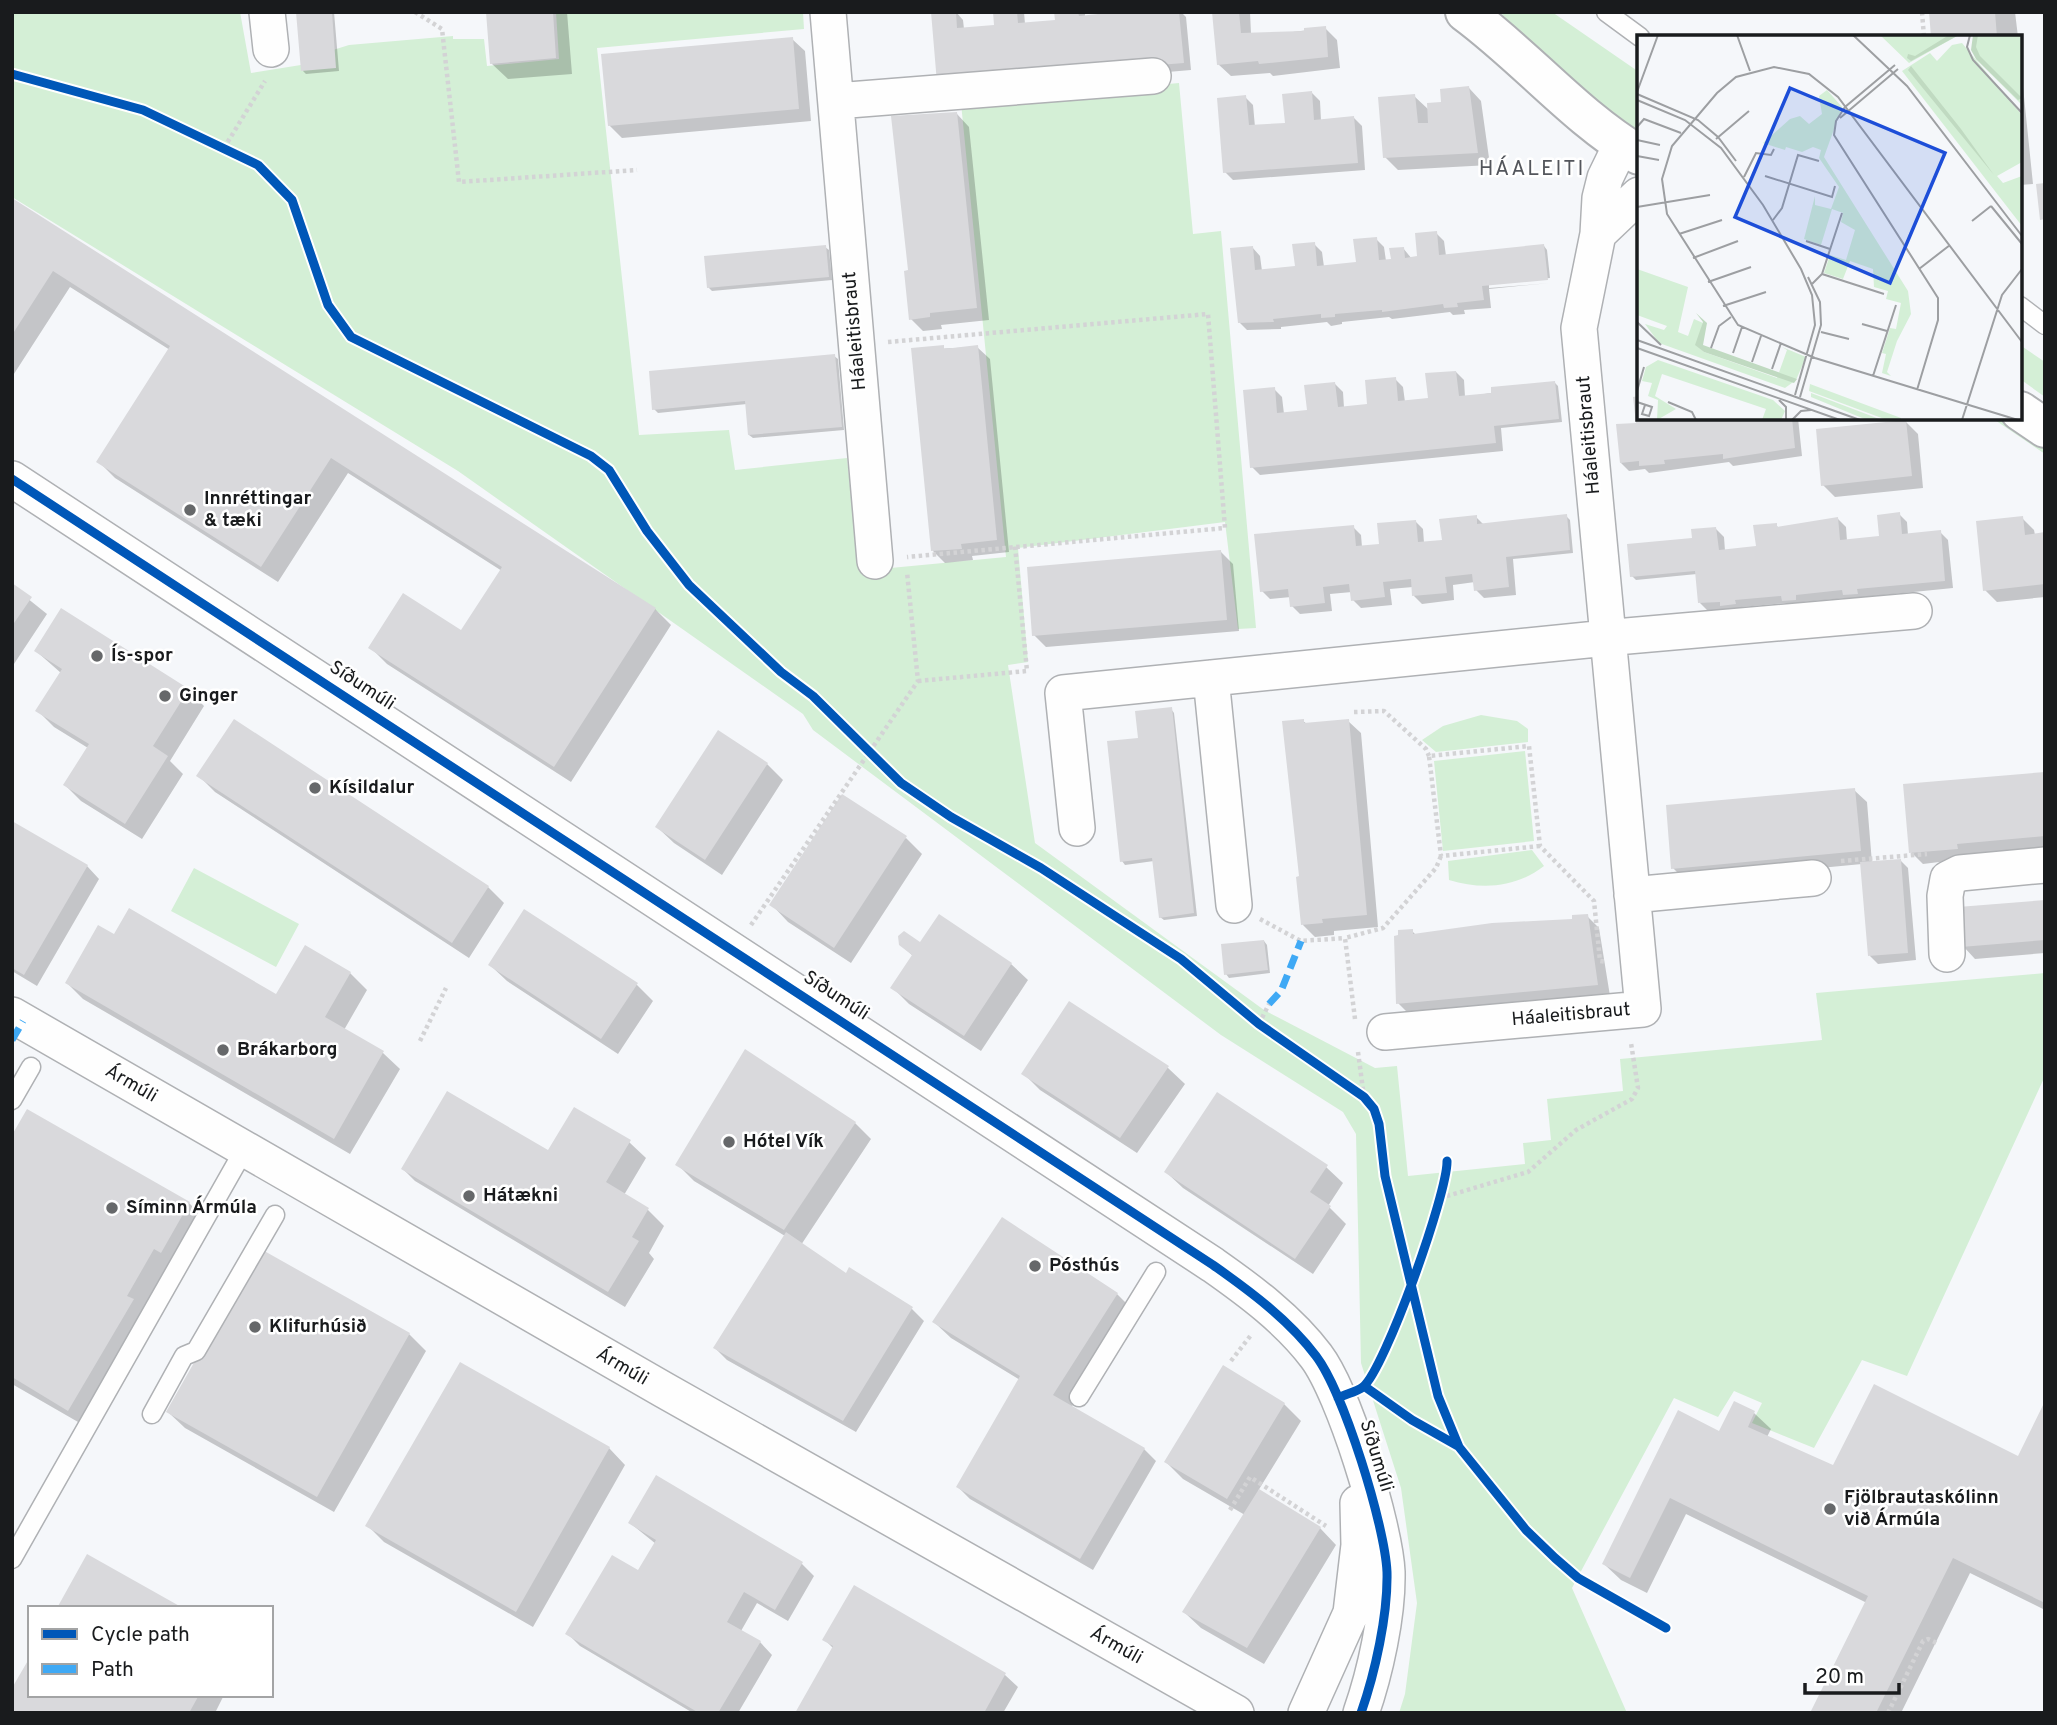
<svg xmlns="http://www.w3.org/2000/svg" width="2057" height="1725" font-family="Overpass,sans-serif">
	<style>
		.green { fill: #d4efd6 }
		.shadow { fill: #0003 }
		.building { fill: #d9d9dc }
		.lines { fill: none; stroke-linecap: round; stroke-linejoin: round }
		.service-casing { stroke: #afb1b4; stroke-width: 21 }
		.minor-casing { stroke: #afb1b4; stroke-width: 38 }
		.tertiary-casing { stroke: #afb1b4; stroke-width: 42 }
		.path { stroke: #d3d3d5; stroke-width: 4.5; stroke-dasharray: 3.5 3.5; stroke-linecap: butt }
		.service { stroke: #fefefe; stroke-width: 18 }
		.minor { stroke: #fefefe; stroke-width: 35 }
		.tertiary { stroke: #fefefe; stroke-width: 38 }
		.quiet { stroke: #3fa9f5; stroke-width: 7; stroke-dasharray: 14 7; stroke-linecap: butt }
		.cycleway-casing { stroke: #fff; stroke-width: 13 }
		.cycleway { stroke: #0057b8; stroke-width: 9 }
		.poi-dot { fill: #66686a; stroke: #fff; stroke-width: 2.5 }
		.labels { text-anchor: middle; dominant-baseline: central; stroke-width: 5; stroke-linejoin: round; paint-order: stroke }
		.street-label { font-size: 19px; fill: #191b1d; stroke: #fff }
		.poi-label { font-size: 19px; font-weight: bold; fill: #191b1d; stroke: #fff; text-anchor: start }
		.neighbourhood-label { font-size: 21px; letter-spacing: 2px; fill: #53565c; stroke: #fff }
		.inset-road { fill: none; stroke: #9d9fa2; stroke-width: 2 }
		.view { fill: #1d4ed8; fill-opacity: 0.15; stroke: #1d4ed8; stroke-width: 3.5 }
		.inset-edge { fill: none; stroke: #191b1d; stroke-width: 3.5 }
	</style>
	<rect width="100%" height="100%" fill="#f5f7fa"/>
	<path class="green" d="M12,12H240L251,73L332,60L333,50L349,45L453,36V39H484L487,66L559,59L556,12H803L804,29L597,48L639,435L729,430L735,470L847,458L859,571L1006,557L961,103L1179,83L1193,234L1221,231L1256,628L1238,629L1225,522L1018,548L1028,662L1008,665L1035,843L1264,1010L1375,1068L1397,1066L1408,1176L1525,1164L1523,1143L1551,1140L1547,1099L1623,1091L1620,1059L1822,1040L1816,993L2045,973V1076L1907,1376L1862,1360L1814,1448L1752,1423L1762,1403L1734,1391L1718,1417L1674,1398L1572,1588L1627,1713H1399L1405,1694L1417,1603L1401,1488L1361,1363L1356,1134L1343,1112L1221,1035L813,730L803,714L458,471L12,197Z
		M1500,12H1552L1639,72V141L1548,64Z
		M2020,345L2045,362V397L2020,379Z
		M1992,418H2005L2045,441V454Z
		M1481,715L1517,721L1528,729V742L1436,752L1422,740L1443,726Z
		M1525,751L1534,841L1443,851L1434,761Z
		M1532,850L1544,866C1516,888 1482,890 1449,880L1448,861Z
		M194,868L299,924L276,967L171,911Z"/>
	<path class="shadow" d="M298,12H334L339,71L306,74L303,71Z
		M488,12H567L572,74L508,79L491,63Z
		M956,12L963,20L964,29L996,27L994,12H1024L1025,24L1057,21L1056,12H1085V18L1118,12H1181L1186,17L1191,70L946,91Z
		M1214,12H1250L1251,34L1260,36L1325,28L1337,40L1340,68L1273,76L1270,73L1231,76L1218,64Z
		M1931,12H2015L2018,37H1933Z
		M792,39L805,51L811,121L622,138L609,125Z
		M2020,58L2033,184L2020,185Z
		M1469,88L1481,101L1490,165L1398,170L1385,157L1414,96L1429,110Z
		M1312,93L1320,101L1321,121L1354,118L1362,126L1365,170L1233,180L1225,172L1245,97L1253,105L1255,127L1286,124Z
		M957,114L969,127L989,320L941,325L942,329L923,331L911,319L910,272Z
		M12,199L655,609L671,625L571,782L387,664L370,647L462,633L502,571L348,473L278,582L115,478L99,462L170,350L70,287L12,377Z
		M1436,233L1444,241L1446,256L1544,246L1547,250L1550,278L1489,284V288L1550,283L1489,289L1491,308L1464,310L1465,314L1453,315L1450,312L1392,319L1389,317L1342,322V324L1331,326L1327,322L1281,327V329L1247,330L1239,322L1252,247L1260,256L1262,271L1297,268L1314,244L1322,252L1324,267L1358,264L1376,239L1384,247L1386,261H1393L1403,248L1412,259L1419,258Z
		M825,247L829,250L832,280L712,291L708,287Z
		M977,347L990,359L1009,552L972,556L973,560L945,563L933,551L913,350Z
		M834,356L838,359L844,430L753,438L749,435L747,404L658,413L654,409Z
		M1456,372L1464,380L1465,397L1555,383L1558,386L1562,422L1501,428L1503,451L1260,475L1252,467L1274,389L1282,397L1284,414L1309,412L1335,384L1343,392L1344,408L1369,405L1395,379L1403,387L1405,402L1430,400Z
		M1639,418H1798L1802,456L1733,466L1729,462L1649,473L1645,469L1629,471L1621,463Z
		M1906,422L1918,434L1923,488L1835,497L1823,485Z
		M1899,514L1907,522L1908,535L1940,532L1948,540L1953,588L1864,597L1865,601L1853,602L1848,598L1803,602V607L1791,608L1787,603L1742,607L1743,612L1730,613L1726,609L1708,611L1700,603L1697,574L1636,580L1632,576L1692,539L1716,529L1724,537L1725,551L1758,548L1776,525L1779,528L1838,519L1846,527L1847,541L1881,538Z
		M1566,516L1570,520L1573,553L1513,559L1516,595L1484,598L1476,590L1475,582L1453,585L1454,600L1422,604L1414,596L1413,587L1390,589L1392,605L1361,608L1353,600L1352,592L1330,594L1332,611L1300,614L1292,606L1291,597L1270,599L1262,591L1353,527L1361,535L1362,547L1381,546L1415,521L1423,529L1424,543L1444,541L1476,517L1484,525Z
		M2022,518L2034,530L2035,535L2045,534V597L1997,602L1985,590Z
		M1221,552L1233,564L1239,631L1046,647L1034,635Z
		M12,586L47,614L12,667Z
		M36,651L188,690L204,706L170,761L183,774L142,839L81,801L65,785L88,748L54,727L37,710L61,673Z
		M1171,709L1174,713L1197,916L1164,920L1160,917L1154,861L1125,865L1122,861L1140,740Z
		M1303,721L1307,724L1348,721L1361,733L1378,927L1334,931V935L1315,937L1303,925Z
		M767,764L783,780L722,875L674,843L657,827Z
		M2045,774V849L1923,864L1911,852Z
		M199,776L488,887L504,903L469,958L215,792Z
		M1854,790L1867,802L1872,863L1900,860L1908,868L1916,960L1878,964L1870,956L1862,864L1686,881L1673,868Z
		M12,823L87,866L99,879L37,986L12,971Z
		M906,838L922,854L851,963L788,922L772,905Z
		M2045,901V953L1975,959L1963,946Z
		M1587,916L1599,928L1610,996L1410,1015L1398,1003L1412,931L1416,935L1574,920Z
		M114,937L277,996L350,973L367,990L344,1030L383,1053L400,1069L350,1154L83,999L67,983Z
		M1264,941L1267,945L1270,973L1229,978L1226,974Z
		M900,944H921L1011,964L1028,980L981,1051L909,1004L893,988L913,956Z
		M490,965L637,985L653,1001L618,1054L507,981Z
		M1070,1004L1168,1068L1185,1084L1137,1153L1040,1090L1023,1073Z
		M855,1123L871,1139L801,1245L846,1276L849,1270L912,1309L924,1321L856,1432L727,1360L715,1348L785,1236L694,1181L678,1165Z
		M12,1138L189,1203L205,1219L85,1426L12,1384Z
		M629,1142L646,1158L624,1195L648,1210L664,1226L649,1253L654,1259L625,1307L415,1181L403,1169Z
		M1326,1167L1343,1183L1328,1206L1346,1224L1313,1274L1183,1188L1166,1172Z
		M1117,1294L1134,1311L1071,1408L1144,1449L1156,1461L1093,1570L970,1499L958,1487L1020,1380L951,1338L934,1322Z
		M409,1334L426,1351L334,1512L185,1428L168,1412Z
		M1223,1367L1284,1404L1301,1421L1258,1491L1320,1528L1336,1545L1264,1664L1201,1628L1184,1612L1245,1515L1183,1479L1166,1462Z
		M2045,1405V1610L1970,1573L1901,1713H1812L1867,1603L1686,1514L1647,1593L1621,1580L1604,1564L1720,1433L1754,1413L1771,1429L1767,1437L1834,1467L2019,1458Z
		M609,1448L625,1465L533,1627L384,1542L368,1526Z
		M657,1478L802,1564L814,1576L788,1621L757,1603L741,1631L760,1642L772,1655L738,1713H693L580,1646L568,1634L639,1573L656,1544L630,1523Z
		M854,1587L1005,1675L1018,1687L1003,1713H797L834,1649L824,1639Z
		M30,1695H224L215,1713H12Z"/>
	<path class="building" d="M296,12H332L336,68L301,71Z
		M486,12H553L556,58L490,64Z
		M931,12H956L957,28L994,25L993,12H1017L1018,23L1055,20L1054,12H1078L1079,16L1117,12H1179L1184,63L937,83Z
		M1212,12H1239L1241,33L1304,31V28L1326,26L1328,57L1259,64L1258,61L1217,65Z
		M1929,12H1995L1997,37H1931Z
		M793,37L799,109L608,126L601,54Z
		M1469,86L1478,153L1383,158L1378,97L1415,94L1418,123H1428L1427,103L1441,102L1440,89Z
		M1312,91L1314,120L1354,116L1358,163L1223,173L1217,98L1246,95L1249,125L1285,123L1282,94Z
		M957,112L977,308L930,313V317L909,320L904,271L908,270L891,116Z
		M2045,183V219L2040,220L2036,184Z
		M12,198L656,608L554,767L368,648L403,593L461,630L502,567L331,458L261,567L96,462L170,346L53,271L12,335Z
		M1437,231L1439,255L1544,244L1548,280L1482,286L1484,300L1457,303L1458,307L1444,308L1443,304L1382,312V310L1335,314V317L1321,318V314L1273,319L1274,322L1238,323L1230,248L1253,246L1255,270L1295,266L1292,244L1315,242L1317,266L1356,262L1353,239L1377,237L1379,260L1391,259L1389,248L1404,247L1405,258L1417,256L1415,233Z
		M826,245L829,277L707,288L704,256Z
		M944,345V349L978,345L997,540L961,544L962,549L931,551L911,348Z
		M835,354L842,427L748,435L745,401L652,410L649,371Z
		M1456,371L1459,396L1491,393V387L1555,381L1559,419L1494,426L1496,443L1250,468L1243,390L1275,387L1277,413L1307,410L1304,385L1335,382L1338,407L1367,404L1365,380L1396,377L1398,401L1428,398L1425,373Z
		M1639,396V418H1792L1795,448L1723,459V454L1664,460L1665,464L1639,466V461L1620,463L1616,424L1636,423L1633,397Z
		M1906,420L1912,476L1821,486L1816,429Z
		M1900,512L1902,534L1941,530L1945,581L1857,589L1858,594L1843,595L1842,590L1796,595V600L1782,601L1781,596L1735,600L1736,604L1720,606V602L1698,603L1695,571L1630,577L1627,544L1692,538L1691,529L1716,527L1719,550L1756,546L1753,525L1777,523V527L1838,517L1840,540L1879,536L1877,515Z
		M1567,514L1570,550L1506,557L1509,587L1474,591L1472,574L1445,577L1447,593L1412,596L1411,579L1383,582L1385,597L1351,601L1349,584L1323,587L1325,603L1290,607L1288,589L1260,592L1254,534L1354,525L1356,546L1379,544L1377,523L1416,520L1418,542L1442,540L1439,519L1477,515V524Z
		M2023,516L2025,535L2045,532V584L1983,591L1976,521Z
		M1221,550L1227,620L1032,636L1027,567Z
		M12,583L32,597L12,626Z
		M61,608L189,689L153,746L168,756L125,824L63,785L89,744L35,711L62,669L34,651Z
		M1172,707L1194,913L1159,918L1152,858L1120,862L1107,741L1138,738L1135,711Z
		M234,719L489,886L452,943L196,776Z
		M1304,719V723L1349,719L1367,915L1322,919L1323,923L1301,925L1296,877L1299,876L1282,721Z
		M718,730L768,763L705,860L655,827Z
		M2045,772V836L1957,844L1958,849L1909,853L1903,784Z
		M1855,788L1861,851L1671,869L1666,805Z
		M842,794L907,836L834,948L769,905Z
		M12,821L88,865L24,975L12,968Z
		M1901,859L1908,953L1868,956L1860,862Z
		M2045,900V940L1961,947L1958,907Z
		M129,908L276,994L305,945L351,972L325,1017L384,1051L334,1139L65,983L98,925L114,934Z
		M524,909L638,983L601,1039L488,965Z
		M939,914L1012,963L964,1036L890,988L912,955L899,945L898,936L904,931L920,942Z
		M1588,914L1598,985L1396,1004L1394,936L1398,935V930L1413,929V934L1492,923L1572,919V915Z
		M1264,940L1268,970L1224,975L1221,944Z
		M1069,1001L1169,1066L1120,1138L1021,1074Z
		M745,1049L856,1122L784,1230L675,1165Z
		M447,1091L548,1150L574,1107L631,1140L606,1182L649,1208L632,1237L639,1241L608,1292L401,1169Z
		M1217,1092L1328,1165L1310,1192L1331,1206L1295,1259L1164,1172Z
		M27,1109L190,1202L161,1253L154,1249L127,1296L134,1299L68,1411L12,1377V1135Z
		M1002,1217L1118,1293L1053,1395L1145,1448L1080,1559L956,1487L1020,1376L932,1322Z
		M786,1232L846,1273L849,1267L913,1307L843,1421L713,1348Z
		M259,1248L410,1333L317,1497L166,1412Z
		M460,1362L610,1447L516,1612L365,1526Z
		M1223,1365L1285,1403L1227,1499L1164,1462Z
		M1874,1384L2018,1456L2045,1401V1603L1953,1558L1876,1713H1810L1868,1596L1670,1498L1630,1578L1602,1564L1678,1410L1719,1431L1734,1401L1755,1411L1748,1427L1833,1465Z
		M656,1475L803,1562L775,1610L744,1592L727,1622L761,1641L718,1713H699L565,1634L612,1555L638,1570L656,1540L628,1523Z
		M1259,1489L1321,1527L1247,1648L1182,1612Z
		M87,1554L183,1608H57Z
		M854,1585L1006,1673L984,1713H795L833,1646L822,1640Z
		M30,1657V1695H199L189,1713H12V1688Z"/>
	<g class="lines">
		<defs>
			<path id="service" d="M1606,12L1640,37
				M2020,306L2045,325
				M12,1100L31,1067
				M1079,1397L1156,1272
				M152,1414L184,1356L196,1351L275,1215
				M12,1559L244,1150"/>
			<path id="minor" d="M267,12L271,49
				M828,12L875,561
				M836,101L1153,76
				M1598,234L1639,195
				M12,479L1213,1265C1250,1291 1289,1320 1316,1356C1344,1393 1385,1526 1387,1572C1388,1615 1375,1673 1361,1713
				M1211,678L1234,905
				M1077,828L1063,693L1627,636L1914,611
				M1632,895L1813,878
				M1947,954L1945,896L1948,879L1960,873L2045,865
				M12,1015L664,1390L1236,1713
				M1385,1032L1643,1009L1579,328L1598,234L1600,198L1605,178L1621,145
				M1306,1713L1351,1613L1359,1545L1358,1503"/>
			<path id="tertiary" d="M1465,12C1526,57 1574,116 1639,155
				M2020,411L2045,428"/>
		</defs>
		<use href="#service" class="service-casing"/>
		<use href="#minor" class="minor-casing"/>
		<use href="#tertiary" class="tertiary-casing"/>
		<path class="path" d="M415,12L442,29L459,182L637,170
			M1922,12L1924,37
			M224,148L265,81
			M888,342L1208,314L1225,528L907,557
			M918,681L1027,671L1015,546
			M1354,712L1384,711L1426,749L1429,756
			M1540,846L1441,856L1429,756L1529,746L1540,846L1594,901L1600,961L1607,962
			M1841,861L1927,854
			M1260,919L1301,941L1345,938
			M751,925L918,681L907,572
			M1355,1019L1345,938L1383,928L1436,868L1441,856
			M1259,1024L1269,1004
			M420,1041L446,988
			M1358,1052L1364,1097
			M1440,1198L1528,1172L1576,1130L1632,1099L1638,1088L1631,1043
			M1231,1361L1251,1335
			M1230,1510L1250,1477L1326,1526
			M1888,1713L1923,1641L1928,1639L1939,1644"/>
		<use href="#service" class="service"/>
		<use href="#minor" class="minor"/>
		<use href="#tertiary" class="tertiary"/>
		<path class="quiet" d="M1269,1004L1281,991L1301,941
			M12,1040L23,1021"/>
		<defs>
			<path id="cycleway" d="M12,74L143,110L258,165L292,200L328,305L351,337L591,456L609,470L647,531L689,585L781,672L813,696L901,783L951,817L1041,868L1181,959L1259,1024L1364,1097L1374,1109L1379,1124L1385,1176L1438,1396L1459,1447L1526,1530L1555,1558L1578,1578L1666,1628
				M12,479L1213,1265C1250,1291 1289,1320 1316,1356C1344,1393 1385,1526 1387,1572C1388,1615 1375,1673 1361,1713
				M1364,1386L1412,1420L1458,1446
				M1338,1398C1346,1394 1356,1392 1363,1387C1385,1369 1448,1192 1447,1161"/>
		</defs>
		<use href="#cycleway" class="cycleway-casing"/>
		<use href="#cycleway" class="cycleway"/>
	</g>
	<g class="poi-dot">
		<circle cx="190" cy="510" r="7"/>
		<circle cx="97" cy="656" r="7"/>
		<circle cx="165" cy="696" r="7"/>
		<circle cx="315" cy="788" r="7"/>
		<circle cx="223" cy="1050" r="7"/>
		<circle cx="729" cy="1142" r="7"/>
		<circle cx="469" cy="1196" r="7"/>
		<circle cx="112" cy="1208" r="7"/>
		<circle cx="1035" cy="1266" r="7"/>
		<circle cx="255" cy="1327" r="7"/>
		<circle cx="1830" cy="1509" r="7"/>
	</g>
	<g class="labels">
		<g class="street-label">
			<text transform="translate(855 331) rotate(-95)">Háaleitisbraut</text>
			<text transform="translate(1589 435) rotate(-95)">Háaleitisbraut</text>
			<text transform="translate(362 686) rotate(33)">Síðumúli</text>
			<text transform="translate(836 996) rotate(33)">Síðumúli</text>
			<text transform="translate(1571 1015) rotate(-5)">Háaleitisbraut</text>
			<text transform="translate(131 1084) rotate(30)">Ármúli</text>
			<text transform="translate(622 1367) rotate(30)">Ármúli</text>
			<text transform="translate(1376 1456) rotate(73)">Síðumúli</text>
			<text transform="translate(1116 1646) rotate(29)">Ármúli</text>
		</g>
		<g class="poi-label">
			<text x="204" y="499">Innréttingar<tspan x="204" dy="22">&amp; tæki</tspan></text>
			<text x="111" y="656">Ís-spor</text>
			<text x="179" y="696">Ginger</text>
			<text x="329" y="788">Kísildalur</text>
			<text x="237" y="1050">Brákarborg</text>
			<text x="743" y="1142">Hótel Vík</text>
			<text x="483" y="1196">Hátækni</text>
			<text x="126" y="1208">Síminn Ármúla</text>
			<text x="1049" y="1266">Pósthús</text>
			<text x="269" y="1327">Klifurhúsið</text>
			<text x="1844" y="1498">Fjölbrautaskólinn<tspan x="1844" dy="22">við Ármúla</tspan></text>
		</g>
		<g class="neighbourhood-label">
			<text x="1532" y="169">HÁALEITI</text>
		</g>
	</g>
	<g transform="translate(1637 35)">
		<rect width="385" height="385" fill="#f5f7fa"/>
		<path d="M243,0H319L320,1L272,28ZM336,0H385V70L339,24ZM325,8L385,80V127L360,141L366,148L385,141V191L265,36L293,18L300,26L315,10ZM190,55L205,72L187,122L271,256L274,279L260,306L250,337L254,341L245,338L249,319L245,318L253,293L259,294L264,268L249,264L251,256L237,252L236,234L213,226L206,244L187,238L193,220L209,225L218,195L204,187L206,178L195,174L184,210L167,204L178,161V170L194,174L202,152L182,123L184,115L176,112L165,117L149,112L148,115L126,108L153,84L163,81L172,89L185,79L182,61ZM0,234L51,252L41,297L51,301L57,284L66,288L59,310L67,317L140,343L150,315L145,312L169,322L159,345L148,353L22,308L8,289L27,295L30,291L0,280ZM21,325L136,365L148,376L144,385H125L129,374L25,339L18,361L39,374L20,385L21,365L11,361L15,348L5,346L9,332ZM173,349L264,383V385H250L172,356ZM174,358L245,385H230L174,362Z" fill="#d4efd6"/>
		<path d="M312,0L320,1L274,26L270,23L271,19L278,21ZM336,0H341L339,12L343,21L385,63L381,65L339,24L334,15ZM274,31L324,94L357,140L271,35ZM59,278L70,288L66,310L160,344L157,348L67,317L58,310L66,287Z" fill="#c0dac1"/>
		<path class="inset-road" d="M100,0L113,36M216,0L270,51L385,201M333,0L330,12L336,25L385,78M258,30L208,72L199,86L197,100L301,263V285L280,355M0,57L21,0M0,59L61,85L81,102L99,126M0,65L48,85L84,113L126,170L164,234L175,260L178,290L158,360M203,83L261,34M0,92L7,84L44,98M79,104L112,76M0,105L23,110M0,121L22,125M128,141L195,162L198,151M107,142L119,118L134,120L137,114M354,171L385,209M0,172L73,160M136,185L145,173L161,120L182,126M335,186L354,171M42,199L85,185M169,206L193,214M56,223L101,206M282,234L313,210M185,239L247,259M71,247L114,232M174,250L185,239L205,178M86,271L129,257M0,287L24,310M225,289L250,296M184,297L212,304M0,305L223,385M0,313L203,385M74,313L82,291L94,282M96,318L105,292M115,327L124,301M135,334L144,308M236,341L259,270M0,356L7,332M163,362L184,290L183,267L171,242M142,365L149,372V384M0,367L15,372L12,381L5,379L8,370M31,367L55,377L59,385M155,385L164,376L174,375M325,385L365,260L385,234M381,385L178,323L101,290L30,179L25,144L35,111L80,58L99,42L137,32L172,39L201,62L385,307"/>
		<path class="view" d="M153,53L308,118L253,248L98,182Z"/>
		<rect width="385" height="385" class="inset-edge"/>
	</g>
	<rect width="2057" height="1725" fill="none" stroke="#191b1d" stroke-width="28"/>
	<rect x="28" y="1606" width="245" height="91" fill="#ffffff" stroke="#a3a4a5" stroke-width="2"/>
	<rect x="42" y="1629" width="35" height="10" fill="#0057b8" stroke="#a3a4a5" stroke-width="2"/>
	<text x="91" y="1641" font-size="21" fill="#191b1d">Cycle path</text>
	<rect x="42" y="1664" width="35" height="10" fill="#3fa9f5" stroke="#a3a4a5" stroke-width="2"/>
	<text x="91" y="1676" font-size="21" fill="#191b1d">Path</text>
	<path d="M1805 1683v10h94v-10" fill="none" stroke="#191b1d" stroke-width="3.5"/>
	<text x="1815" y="1683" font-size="21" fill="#191b1d" stroke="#ffffff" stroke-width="5" paint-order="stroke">20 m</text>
</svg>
